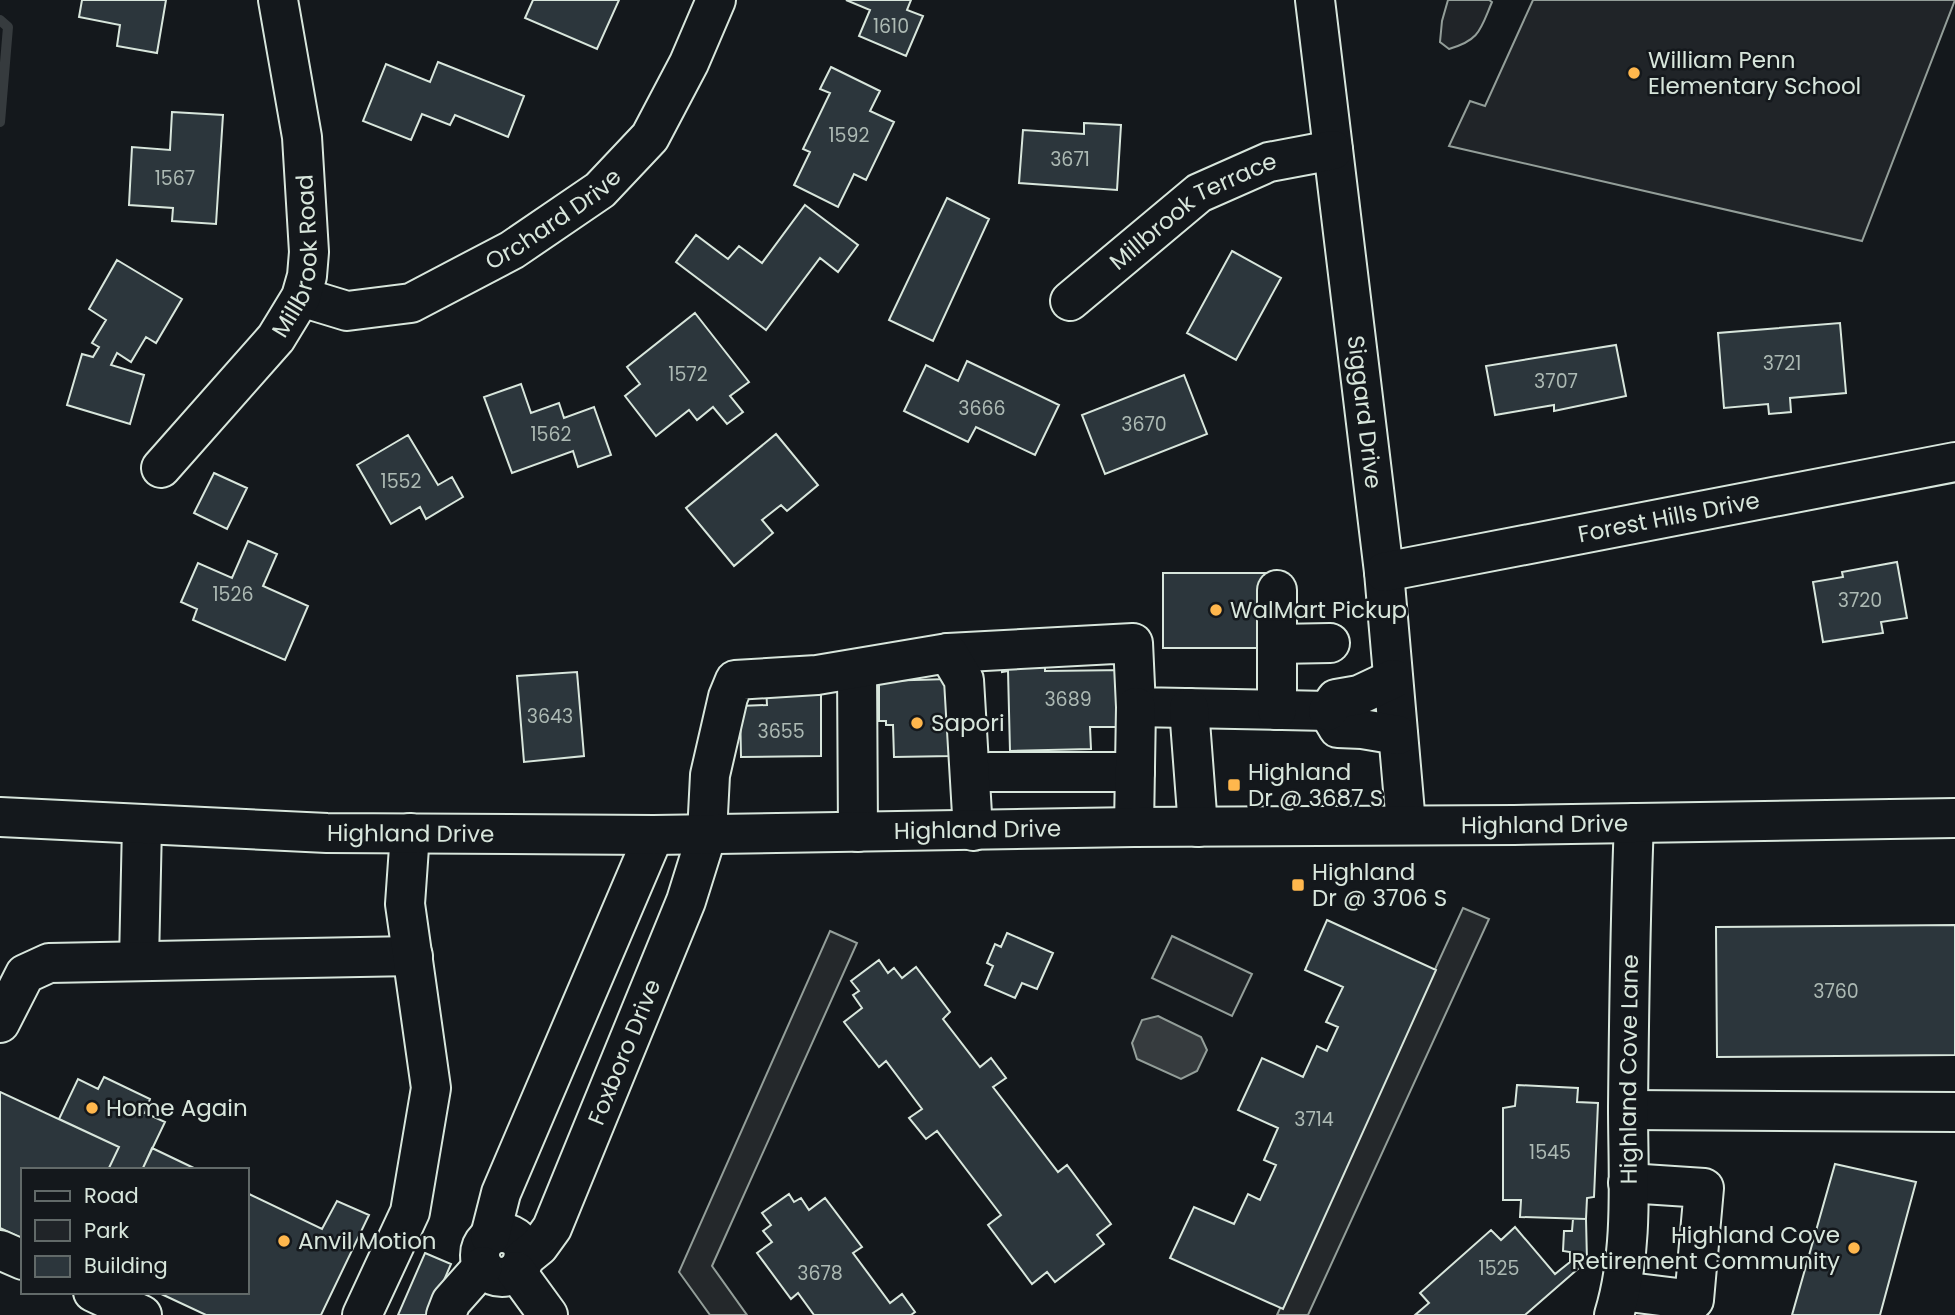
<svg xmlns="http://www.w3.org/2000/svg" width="1955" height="1315" font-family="Poppins,sans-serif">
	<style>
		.green { fill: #202428; stroke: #939e99; stroke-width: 2 }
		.parking { fill: #24282b; stroke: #939e99; stroke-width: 2 }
		.water { fill: #363b3e; stroke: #939e99; stroke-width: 2 }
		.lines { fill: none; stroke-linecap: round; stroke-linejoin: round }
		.stream { stroke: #363b3e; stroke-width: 10 }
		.building { fill: #2c363c; stroke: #d8e6dc; stroke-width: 2 }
		.minor-casing { stroke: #d8e6dc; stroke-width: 42 }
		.major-casing { stroke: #d8e6dc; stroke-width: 42 }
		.minor { stroke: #14181c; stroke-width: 38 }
		.major { stroke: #14181c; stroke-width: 38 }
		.poi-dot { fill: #ffb74d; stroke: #14181c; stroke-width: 2.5 }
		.labels { text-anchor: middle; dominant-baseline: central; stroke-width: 5; stroke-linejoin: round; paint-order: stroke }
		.number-label { font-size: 19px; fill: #adbab4 }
		.poi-label { font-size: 23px; fill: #d8e6dc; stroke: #14181c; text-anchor: start }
		.street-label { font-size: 23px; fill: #d8e6dc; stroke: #14181c }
	</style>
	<rect width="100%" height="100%" fill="#14181c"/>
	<path class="green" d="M1448,0H1489L1492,2C1480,30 1480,40 1449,49L1440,42L1442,21Z
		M1533,0H1955L1862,241L1449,146L1470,101L1485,106Z
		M1172,936L1252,974L1232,1016L1152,978Z"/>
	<path class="parking" d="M1463,908L1489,919L1308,1315H1277Z
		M830,931L857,943L712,1266L747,1315H710L679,1272Z"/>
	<path class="water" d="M1158,1016L1201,1037L1207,1050L1197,1071L1181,1079L1137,1059L1132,1043L1142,1020Z"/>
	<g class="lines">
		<path class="stream" d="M0,20L8,27L0,122"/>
	</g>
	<path class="building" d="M82,0H166L157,53L117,46L120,25L79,17Z
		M533,0H619L597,49L525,18Z
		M846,0H911L907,10L923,16L906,56L859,36L870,10Z
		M438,62L524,96L508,137L455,115L450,125L422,114L411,140L363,121L386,64L430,82Z
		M831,67L880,91L870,111L894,122L866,180L854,174L838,207L794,185L810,152L803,149L830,93L820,89Z
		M172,112L223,115L216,224L172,221L173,208L129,205L132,147L170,150Z
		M1084,123L1121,125L1117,190L1019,183L1023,130L1084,134Z
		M947,198L989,219L933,341L889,320Z
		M805,205L858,245L838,272L820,258L766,330L676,262L696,235L728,259L739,246L762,263Z
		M1232,251L1281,278L1236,360L1187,333Z
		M117,260L182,299L156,343L146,337L131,362L117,353L111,365L144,375L130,424L67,405L82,354L93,357L99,347L92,343L106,320L89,309Z
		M695,313L749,382L730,396L743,412L727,424L713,407L697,420L689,410L656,436L625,396L640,384L627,367Z
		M1840,323L1846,393L1790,398L1791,412L1769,414L1768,404L1724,408L1718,333Z
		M1616,345L1626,396L1554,411V405L1495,415L1486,366Z
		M967,361L1059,405L1035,455L976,427L968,442L904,411L926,365L958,381Z
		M1184,375L1207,434L1105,474L1082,415Z
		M521,384L531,413L559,403L564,418L594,407L611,455L578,467L573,451L512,473L484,397Z
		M776,434L818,485L787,511L781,505L762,520L773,533L734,566L686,508Z
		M408,435L438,485L452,477L463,497L426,519L420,507L391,524L357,465Z
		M214,473L247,488L227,529L194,513Z
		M248,541L277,554L263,586L308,606L285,660L193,620L197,609L181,602L198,563L232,578Z
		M1897,562L1907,618L1881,622L1883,633L1823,642L1813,582L1843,577L1842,572Z
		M1163,573H1269V648H1163Z
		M1045,653V671L1127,670L1128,727H1090L1091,749L1010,751L1008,671L1002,672V654Z
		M577,672L584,756L524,762L517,676Z
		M949,679L951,756L894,757L893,725H886V721H879V681Z
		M821,686V756L741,757L740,706L767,705L766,687Z
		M1327,920L1436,970L1283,1309L1170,1258L1194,1207L1234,1224L1248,1194L1260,1200L1276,1165L1264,1160L1278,1128L1238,1110L1262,1058L1303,1077L1317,1046L1327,1051L1338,1027L1326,1022L1343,987L1305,970Z
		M1955,925V1055L1717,1057L1716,927Z
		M1007,933L1053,953L1037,989L1022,983L1015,998L985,985L993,966L987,963L995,944L1001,947Z
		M879,960L888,973L894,968L902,978L916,967L950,1012L943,1019L980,1067L991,1058L1006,1078L993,1087L1058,1172L1067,1165L1111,1224L1097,1235L1104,1244L1055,1282L1047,1272L1032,1284L988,1225L1001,1215L937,1131L926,1139L909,1118L922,1109L886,1061L879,1067L844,1022L862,1008L853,995L859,991L851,981Z
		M104,1077L150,1099L145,1113L165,1122L142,1170H108L119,1147L59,1119L78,1079L98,1089Z
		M1517,1085L1578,1088L1577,1102L1598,1103L1594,1197L1587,1198L1586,1219L1520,1217L1521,1200H1503V1108L1515,1106Z
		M0,1092L119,1147L108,1170H23V1239L0,1228Z
		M152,1148L198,1170H142Z
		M1835,1164L1916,1182L1880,1315H1792Z
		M247,1193L322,1229L337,1201L369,1215L321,1315H206L157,1292H247Z
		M789,1194L794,1202L801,1198L809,1210L825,1198L862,1247L853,1253L890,1303L902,1294L915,1312L911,1315H814L798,1293L791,1299L757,1253L772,1242L763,1231L771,1225L762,1213Z
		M1573,1219H1586L1587,1261L1525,1315H1415L1429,1303L1420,1293L1491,1230L1501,1240L1515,1227L1555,1274L1570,1262V1252L1563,1251L1564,1231H1572Z
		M425,1253L451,1264L429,1315H398Z"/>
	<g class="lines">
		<defs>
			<g id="minor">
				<path id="s1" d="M1315,0L1384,572L1406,824"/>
				<path id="s2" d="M301,297L347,311L411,303L512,250L600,190L650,137L689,63L716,0"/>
				<path id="s3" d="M1070,301L1199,193L1269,162L1333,150"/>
				<path id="s4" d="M161,468L276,338L301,297L307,276L309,252L302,137L278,0"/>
				<path id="s5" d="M1384,572L1955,462"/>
				<path d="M1277,644L1330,643"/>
				<path d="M948,653L1133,643L1136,707L1328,711"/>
				<path d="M857,669L858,832"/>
				<path d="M1189,708L1198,827"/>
				<path d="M1277,710V590"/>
				<path d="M1328,711L1338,728L1362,729L1398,735"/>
				<path d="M1328,711L1336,699L1359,695L1393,679"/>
				<path d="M990,772H1135"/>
				<path d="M1134,827L1136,707"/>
				<path d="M139,961L142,825"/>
				<path d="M0,1023L25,974L49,963L413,956"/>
				<path d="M1628,1110L1955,1112"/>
				<circle cx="502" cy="1255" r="22"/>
				<path d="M490,1236L501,1193L654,835"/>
				<path d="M0,1250L23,1260"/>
				<path id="s6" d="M523,1259L539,1246L552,1228L686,901L707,834L710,775L728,697L735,680L817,675L948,653L964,680L973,831"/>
				<path d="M516,1271L548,1315"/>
				<path d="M1621,1291L1694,1300L1704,1188L1628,1183"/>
				<path d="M93,1292L142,1315"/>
				<path d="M362,1315L410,1212L431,1088L405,904L410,833"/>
				<path d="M446,1315L451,1302L483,1266"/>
				<path id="s7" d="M1614,1315C1634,1250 1628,1175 1628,1107C1629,1012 1630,918 1634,823"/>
			</g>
			<g id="major">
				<path id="s8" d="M0,817L327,833L654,835L1134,827L1514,825L1955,818"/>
			</g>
		</defs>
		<use href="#minor" class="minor-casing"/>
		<use href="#major" class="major-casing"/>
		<use href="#minor" class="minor"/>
		<use href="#major" class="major"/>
	</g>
	<g class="poi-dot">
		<circle cx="1634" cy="73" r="7"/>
		<circle cx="1216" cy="610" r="7"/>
		<circle cx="917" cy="723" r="7"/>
		<rect x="1227" y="778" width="14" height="14" rx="3.5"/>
		<rect x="1291" y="878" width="14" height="14" rx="3.5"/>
		<circle cx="92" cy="1108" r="7"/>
		<circle cx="284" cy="1241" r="7"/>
		<circle cx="1854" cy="1248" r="7"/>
	</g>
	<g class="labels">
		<g class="number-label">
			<text x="891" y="26">1610</text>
			<text x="849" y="135">1592</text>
			<text x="1070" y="159">3671</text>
			<text x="175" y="178">1567</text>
			<text x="1782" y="363">3721</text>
			<text x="688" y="374">1572</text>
			<text x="1556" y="381">3707</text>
			<text x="982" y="408">3666</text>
			<text x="1144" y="424">3670</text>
			<text x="551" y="434">1562</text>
			<text x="401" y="481">1552</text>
			<text x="233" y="594">1526</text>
			<text x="1860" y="600">3720</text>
			<text x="1068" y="699">3689</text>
			<text x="550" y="716">3643</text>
			<text x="781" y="731">3655</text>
			<text x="1836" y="991">3760</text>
			<text x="1314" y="1119">3714</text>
			<text x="1550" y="1152">1545</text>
			<text x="1499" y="1268">1525</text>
			<text x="820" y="1273">3678</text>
		</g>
		<g class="poi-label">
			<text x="1648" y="60">William Penn<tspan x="1648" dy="26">Elementary School</tspan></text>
			<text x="1230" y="610">WalMart Pickup</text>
			<text x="931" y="723">Sapori</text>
			<text x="1248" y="772">Highland<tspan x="1248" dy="26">Dr @ 3687 S</tspan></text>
			<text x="1312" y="872">Highland<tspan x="1312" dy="26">Dr @ 3706 S</tspan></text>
			<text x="106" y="1108">Home Again</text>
			<text x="1840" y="1235" text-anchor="end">Highland Cove<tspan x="1840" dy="26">Retirement Community</tspan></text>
			<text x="298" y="1241">Anvil Motion</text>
		</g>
		<g class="street-label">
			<text stroke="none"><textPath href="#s3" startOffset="154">Millbrook Terrace</textPath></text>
			<text stroke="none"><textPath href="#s2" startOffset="278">Orchard Drive</textPath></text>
			<text stroke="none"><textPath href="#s4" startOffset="261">Millbrook Road</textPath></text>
			<text stroke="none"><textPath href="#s1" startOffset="415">Siggard Drive</textPath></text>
			<text stroke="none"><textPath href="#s5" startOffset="290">Forest Hills Drive</textPath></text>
			<text stroke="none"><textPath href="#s8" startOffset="1545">Highland Drive</textPath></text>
			<text stroke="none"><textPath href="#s8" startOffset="978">Highland Drive</textPath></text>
			<text stroke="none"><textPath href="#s8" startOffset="411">Highland Drive</textPath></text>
			<text stroke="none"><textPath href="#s6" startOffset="233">Foxboro Drive</textPath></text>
			<text stroke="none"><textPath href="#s7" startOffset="247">Highland Cove Lane</textPath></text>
		</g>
	</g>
	<rect x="21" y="1168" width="228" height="126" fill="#14181c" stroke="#626a69" stroke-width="2"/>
	<rect x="35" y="1191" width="35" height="10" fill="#14181c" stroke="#626a69" stroke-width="2"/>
	<text x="84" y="1203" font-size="21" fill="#d8e6dc">Road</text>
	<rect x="35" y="1220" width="35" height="21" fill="#202428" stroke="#626a69" stroke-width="2"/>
	<text x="84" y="1238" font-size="21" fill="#d8e6dc">Park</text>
	<rect x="35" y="1256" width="35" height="21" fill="#2c363c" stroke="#626a69" stroke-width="2"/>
	<text x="84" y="1273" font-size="21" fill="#d8e6dc">Building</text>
</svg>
